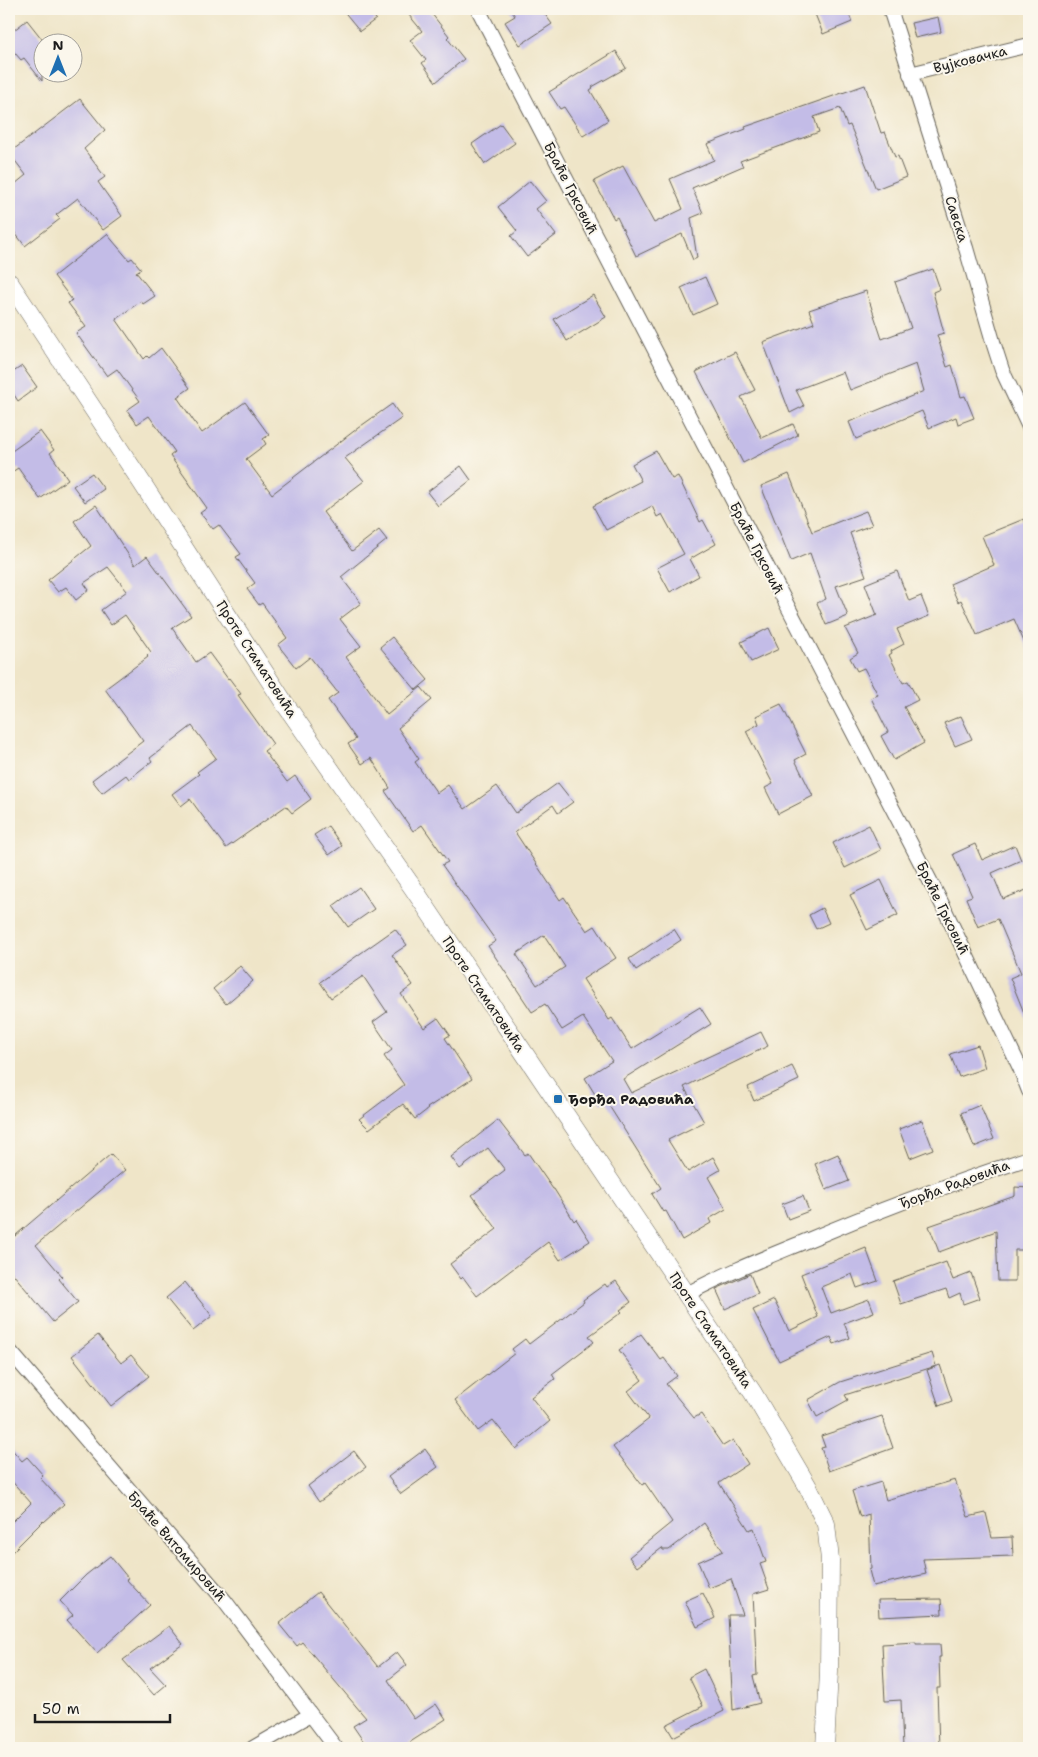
<svg xmlns="http://www.w3.org/2000/svg" width="1038" height="1757" font-family="'Shantell Sans',sans-serif">
	<style>
		.building { fill: #c3bce7; fill-rule: evenodd }
		.lines { fill: none; stroke-linecap: round; stroke-linejoin: round }
		.minor-casing { stroke: #666258; stroke-width: 16 }
		.tertiary-casing { stroke: #666258; stroke-width: 19 }
		.minor { stroke: #fff; stroke-width: 14 }
		.tertiary { stroke: #fff; stroke-width: 18 }
		.poi-dot { fill: #1f6fb2; stroke: #fbf7ec; stroke-width: 2 }
		.labels { text-anchor: middle; dominant-baseline: central; stroke-width: 4; stroke-linejoin: round; paint-order: stroke }
		.street-label { font-size: 14px; fill: #1c1c1c; stroke: #fbf7ec }
		.poi-label { font-size: 14px; font-weight: bold; fill: #1c1c1c; stroke: #fbf7ec; text-anchor: start }
	</style>
	<rect width="100%" height="100%" fill="#fbf7ec"/>
	<filter id="ink" filterUnits="userSpaceOnUse"><feTurbulence type="fractalNoise" baseFrequency=".02" numOctaves="2"/><feDisplacementMap in="SourceGraphic" scale="10" xChannelSelector="R" yChannelSelector="G"/><feConvolveMatrix kernelMatrix="1 2 1 2 8 2 1 2 1" color-interpolation-filters="sRGB"/></filter>
	<filter id="wash" filterUnits="userSpaceOnUse"><feTurbulence type="fractalNoise" baseFrequency=".0096" numOctaves="4" result="noise"/><feDisplacementMap in="SourceGraphic" scale="20" xChannelSelector="R" yChannelSelector="G"/><feGaussianBlur stdDeviation="1.12" result="paint"/><feColorMatrix in="noise" values="0 0 0 0 0 0 0 0 0 0 0 0 0 0 0 0 0 1.4 0 .05"/><feComposite in="paint" operator="in"/></filter>
	<g filter="url(#wash)">
		<rect width="100%" height="100%" fill="#efe5c8"/>
		<g id="blocks">
			<path class="building" d="M342,9H368L376,19L360,31Z
				M404,9H428L449,36L447,38L464,59L436,82L422,63L426,60L410,40L422,31Z
				M510,9H541L552,24L520,45L505,22L515,16Z
				M813,9H847L852,22L823,34Z
				M938,17L941,32L915,38L911,23Z
				M27,20L42,39V81L24,58L21,60L9,46V34Z
				M616,51L626,68L592,87L593,88L590,90L608,120L583,136L564,107L560,109L549,92Z
				M865,85L881,133L885,132L895,157L898,156L906,177L876,189L850,125L847,126L840,108L814,117L819,132L740,161L743,166L692,188L703,213L691,218L697,258L693,260L682,234L636,256L617,217L614,219L594,181L623,166L654,223L683,209L670,179L714,160L707,144L746,129L745,127Z
				M80,99L105,130L84,149L105,177L98,182L122,216L103,230L78,198L56,215L60,219L25,246L9,225V189L26,175L9,153Z
				M501,124L515,143L485,164L472,144Z
				M530,181L546,201L536,209L556,235L527,257L511,236L517,231L498,207Z
				M107,234L129,260L132,258L141,269L136,272L155,296L143,304L141,301L116,319L144,359L147,356L149,358L161,348L190,388L177,397L202,433L245,402L269,435L263,439L266,444L246,459L272,494L358,428L392,404L402,418L345,458L364,481L323,512L352,551L379,530L387,540L341,577L361,603L340,619L361,646L346,657L387,715L421,687L432,700L398,728L419,759L415,762L437,793L448,785L465,809L497,786L516,813L558,783L573,802L558,813L553,805L515,832L560,900L564,897L587,931L595,926L616,958L583,979L609,1020L612,1018L632,1049L700,1007L711,1024L623,1079L631,1093L761,1032L768,1046L684,1087L704,1122L668,1140L688,1172L713,1157L720,1170L708,1177L726,1209L709,1219L711,1223L682,1240L666,1211L663,1212L652,1194L661,1188L606,1101L601,1104L585,1078L612,1061L583,1017L562,1030L545,1004L532,1012L488,946L496,941L442,865L448,862L422,825L413,831L385,791L390,788L371,758L362,764L348,744L356,739L328,700L338,693L310,657L296,668L278,645L287,638L262,603L259,605L247,589L255,583L236,557L241,554L219,525L213,529L200,513L207,508L170,456L175,452L149,416L137,424L127,410L140,401L117,369L107,376L76,333L86,327L68,303L72,300L54,276ZM544,935L565,967L537,985L516,954Z
				M933,269L940,289L933,292L944,333L937,335L947,367L952,365L961,397L965,396L974,418L958,424L956,417L929,428L922,411L856,439L849,422L924,391L916,364L850,390L843,372L796,390L804,406L790,413L763,342L814,323L809,310L866,291L882,339L911,328L895,282Z
				M705,277L717,304L693,315L681,288Z
				M593,295L606,317L567,341L554,319Z
				M735,352L755,390L741,397L762,438L793,424L798,435L743,463L696,372Z
				M22,366L37,387L18,401L9,387V375Z
				M40,431L54,450L50,453L68,479L40,499L18,468L9,474V453Z
				M656,451L672,479L678,476L700,522L703,520L716,544L690,559L699,576L670,592L657,568L684,554L662,514L657,517L652,506L606,530L593,506L641,481L632,464Z
				M461,466L471,480L438,506L427,492Z
				M92,473L104,489L85,502L73,486Z
				M789,474L812,532L866,511L872,525L850,533L866,576L836,586L848,616L826,625L817,603L826,599L810,553L791,561L761,486Z
				M96,505L135,565L147,556L191,616L172,628L196,662L209,653L228,679L229,678L241,694L238,695L273,744L264,751L287,782L295,776L311,799L292,813L286,806L226,848L190,799L181,806L172,794L199,774L197,772L216,758L192,726L150,758L152,761L129,779L126,775L102,793L92,780L143,741L105,689L148,657L147,656L151,652L125,615L111,625L101,610L127,591L108,567L84,583L89,590L76,600L66,587L58,592L48,580L91,546L74,521Z
				M1024,519L1029,531V653L1014,619L977,635L961,600L958,602L950,584L994,565L982,536Z
				M897,571L909,601L921,596L929,616L897,629L904,644L891,651L892,653L889,655L903,683L908,681L918,700L904,707L924,743L894,760L881,736L888,732L871,698L878,695L864,668L857,671L850,658L858,653L845,628L877,615L865,584Z
				M769,628L779,649L751,662L741,642Z
				M392,637L428,680L416,690L380,647Z
				M781,704L806,754L795,760L813,796L778,814L765,788L773,784L746,731L759,724L756,716Z
				M961,716L972,739L955,746L944,723Z
				M869,825L881,850L845,868L833,843Z
				M328,826L342,846L329,855L314,835Z
				M975,844L982,860L1015,845L1021,860L992,873L1003,899L1029,889V1025L1010,978L1021,973L998,919L978,927L966,898L972,896L953,854Z
				M881,880L898,915L867,930L850,895Z
				M359,887L374,909L348,927L333,906Z
				M822,908L829,923L816,929L809,915Z
				M395,929L407,945L392,955L413,985L401,994L424,1028L438,1018L450,1035L445,1038L472,1079L427,1108L428,1109L415,1119L403,1104L369,1129L359,1119L404,1085L384,1056L392,1050L373,1022L387,1012L363,976L331,998L320,982Z
				M674,929L681,940L636,970L629,959Z
				M240,966L253,981L226,1004L213,989Z
				M978,1045L985,1068L959,1077L950,1054Z
				M792,1066L799,1080L754,1101L748,1087Z
				M980,1105L994,1139L974,1147L961,1113Z
				M498,1120L525,1155L528,1153L553,1189H554L574,1221L576,1219L590,1241L560,1260L548,1242L477,1296L463,1277L461,1279L450,1264L497,1229L472,1195L505,1170L488,1148L460,1169L451,1157Z
				M922,1120L933,1149L910,1158L899,1129Z
				M111,1154L125,1170L36,1245L62,1276L59,1279L78,1302L53,1322L9,1269V1241Z
				M838,1154L849,1181L826,1190L815,1164Z
				M1015,1187L1029,1188V1250H1015V1281H998L996,1231L939,1252L929,1226L1015,1196Z
				M803,1196L809,1211L788,1219L782,1204Z
				M866,1248L878,1281L857,1288L852,1274L821,1287L831,1313L869,1299L874,1312L844,1323L850,1338L834,1344L831,1337L779,1361L753,1310L774,1300L789,1331L818,1317L801,1274Z
				M946,1262L953,1280L971,1273L980,1298L963,1304L960,1293L949,1298L946,1289L901,1304L893,1281Z
				M750,1274L758,1294L725,1309L716,1289Z
				M616,1281L631,1302L620,1310L622,1312L589,1336L594,1342L552,1374L555,1379L531,1397L550,1421L516,1449L493,1420L478,1431L455,1400L515,1353L512,1349L525,1339L529,1344L584,1302L583,1300L605,1284L607,1287Z
				M185,1282L212,1316L193,1331L166,1298Z
				M641,1334L661,1360L664,1358L677,1376L666,1384L694,1418L701,1414L723,1446L733,1440L748,1464L719,1483L749,1530L754,1528L766,1562L760,1564L769,1589L753,1594L757,1675L753,1676L760,1703L733,1710L728,1615H743L731,1579L709,1588L698,1562L723,1551L704,1523L669,1550H663L662,1548L637,1567L629,1557L672,1522L645,1483L642,1485L613,1447L649,1419L628,1391L642,1380L619,1350Z
				M98,1335L121,1363L131,1355L149,1376L111,1406L72,1356Z
				M932,1353L936,1366L845,1395L848,1400L817,1417L808,1400L840,1382Z
				M940,1365L952,1401L939,1406L927,1370Z
				M882,1416L893,1448L829,1471L821,1448L825,1447L821,1436Z
				M9,1446L22,1461L27,1457L43,1475L40,1478L64,1504L44,1522L43,1521L9,1555V1525L31,1503L9,1478Z
				M425,1449L438,1467L401,1494L388,1477Z
				M354,1451L366,1467L319,1502L308,1486Z
				M955,1480L968,1517L986,1513L992,1538L1012,1537L1013,1556L923,1559L926,1574L873,1586L869,1570L871,1569L869,1514L860,1517L852,1491L881,1482L886,1500Z
				M110,1556L128,1578L126,1579L150,1605L97,1653L67,1620L73,1615L60,1601L86,1575Z
				M318,1592L378,1667L397,1652L407,1665L388,1680L414,1719L436,1704L446,1719L401,1748H368L353,1726L366,1718L302,1642L297,1646L279,1624Z
				M703,1593L715,1618L697,1627L685,1601Z
				M941,1599L942,1614L879,1617L878,1600Z
				M169,1626L183,1644L150,1668L166,1685L154,1695L123,1660Z
				M916,1642V1644H940L941,1657H939L940,1688H937L939,1748H903L901,1700L885,1701L882,1644Z
				M704,1669L724,1711L673,1737L666,1725L703,1706L689,1677Z"/>
		</g>
	</g>
	<g filter="url(#ink)">
		<use href="#blocks" fill-opacity="0" stroke="#666258" stroke-width="1"/>
		<g class="lines">
			<defs>
				<path id="minor" d="M478,9L941,902L1020,1068L1029,1091
					M890,9L966,248L994,345L1002,370L1029,427
					M910,74L1029,45
					M687,1294C724,1274 762,1259 801,1243C876,1211 952,1183 1029,1158
					M9,1350L225,1601L336,1748
					M253,1748L310,1715"/>
				<path id="tertiary" d="M9,282L142,483L285,704L413,888L753,1393L807,1485L826,1524L830,1560L829,1672L825,1748"/>
			</defs>
			<use href="#minor" class="minor-casing"/>
			<use href="#tertiary" class="tertiary-casing"/>
			<use href="#minor" class="minor"/>
			<use href="#tertiary" class="tertiary"/>
		</g>
	</g>
	<rect class="poi-dot" x="553" y="1094" width="10" height="10" rx="2.5"/>
	<g class="labels">
		<g class="street-label">
			<text transform="translate(970 59) rotate(-14)">Вујковачка</text>
			<text transform="translate(571 188) rotate(63)">Браће Грковић</text>
			<text transform="translate(957 219) rotate(72)">Савска</text>
			<text transform="translate(757 548) rotate(63)">Браће Грковић</text>
			<text transform="translate(257 659) rotate(57)">Проте Стаматовића</text>
			<text transform="translate(943 908) rotate(64)">Браће Грковић</text>
			<text transform="translate(484 994) rotate(56)">Проте Стаматовића</text>
			<text transform="translate(954 1184) rotate(-20)">Ђорђа Радовића</text>
			<text transform="translate(711 1330) rotate(56)">Проте Стаматовића</text>
			<text transform="translate(177 1546) rotate(49)">Браће Витомировић</text>
		</g>
		<g class="poi-label">
			<text x="568" y="1099">Ђорђа Радовића</text>
		</g>
	</g>
	<rect width="1038" height="1757" fill="none" stroke="#fbf7ec" stroke-width="30"/>
	<g transform="translate(58 58)"><circle r="24" fill="#fbf7ec" stroke="#a29f99"/>
	<path d="M0-4L9 19L0 12L-9 19Z" fill="#1f6fb2"/>
	<text y="-8" font-size="14" font-weight="bold" text-anchor="middle" fill="#1c1c1c">N</text>
	</g>
	<path d="M35 1714v8h135v-8" fill="none" stroke="#1c1c1c" stroke-width="2.5"/>
	<text x="42" y="1714" font-size="15" fill="#1c1c1c" stroke="#fbf7ec" stroke-width="4" paint-order="stroke">50 m</text>
</svg>
